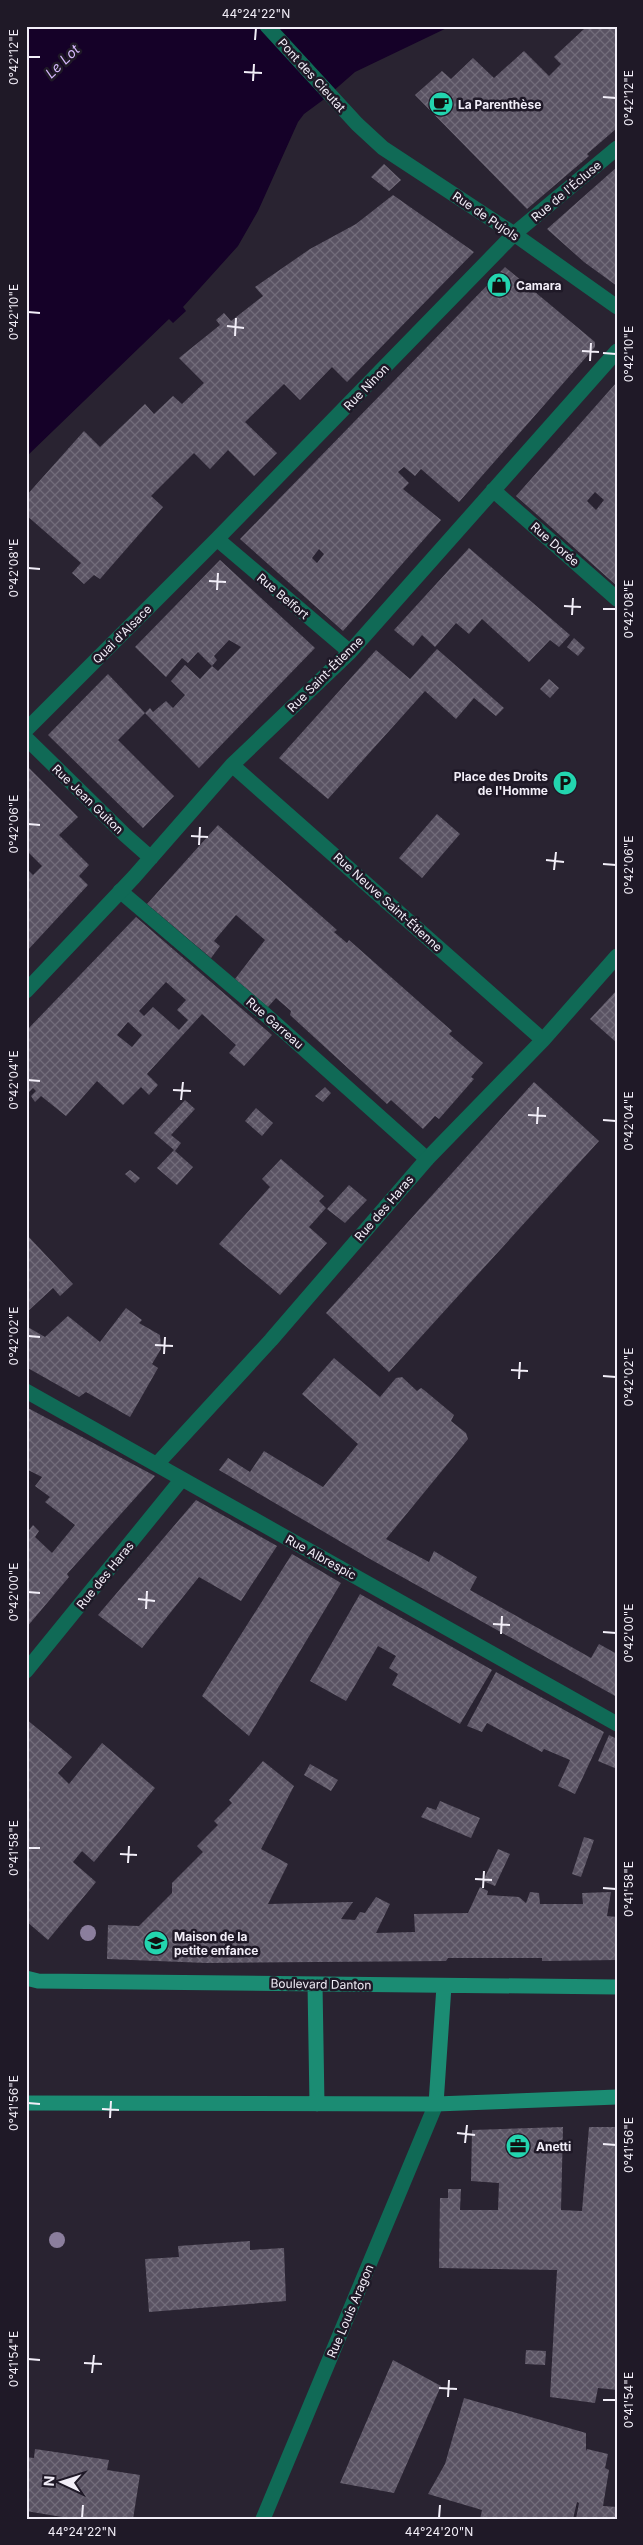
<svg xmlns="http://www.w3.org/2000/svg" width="643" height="2545" font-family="Inter,sans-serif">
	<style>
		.water { fill: #150128 }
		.building { fill: url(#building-cross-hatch); fill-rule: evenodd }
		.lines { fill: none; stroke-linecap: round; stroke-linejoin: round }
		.lane { stroke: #106a56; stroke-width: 15 }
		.street { stroke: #106a56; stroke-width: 15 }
		.secondary { stroke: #1b8c73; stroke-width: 15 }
		.tree { fill: #8b7e9d }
		.ticks { fill: none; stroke: #f2eef8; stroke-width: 2 }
		.labels { text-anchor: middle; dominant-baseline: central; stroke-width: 5; stroke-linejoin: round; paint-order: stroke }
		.street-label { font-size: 12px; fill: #f2eef8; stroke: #1f1927 }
		.poi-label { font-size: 12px; font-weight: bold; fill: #f2eef8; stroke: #1f1927; text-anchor: start }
		.water-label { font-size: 14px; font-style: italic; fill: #d4b7fa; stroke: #1f1927 }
		.neatline { fill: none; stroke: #f2eef8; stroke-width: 2 }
		.ticks-label { font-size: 12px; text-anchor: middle; fill: #f2eef8 }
	</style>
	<defs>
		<pattern id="building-cross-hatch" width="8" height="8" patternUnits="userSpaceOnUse" patternTransform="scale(1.25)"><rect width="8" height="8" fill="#5a5363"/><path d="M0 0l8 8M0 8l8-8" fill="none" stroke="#726c7a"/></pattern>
	</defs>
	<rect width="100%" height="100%" fill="#292331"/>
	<path class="water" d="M26,26H451L355,72L323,100L304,114L298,122L258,211L238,246L183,307L186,311L173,323L169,319L26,457Z"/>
	<path class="building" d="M581,26H617V128L587,154L589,156L527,209L415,95L442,71L451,79L473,58L494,78L524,51L549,76L561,64L554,57L584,29Z
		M384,164L401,180L389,191L371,177Z
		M617,167V286L584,262L547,229Z
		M393,195L474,252L347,382L332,367L300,400L284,384L245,422L277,453L254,476L228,450L210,469L194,453L151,496L163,507L100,579L94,575L84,584L72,573L81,563L26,515V496L84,431L100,447L145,404L154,414L173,396L182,404L204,383L179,358L220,325L216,320L224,313L231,321L263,296L255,287L310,249L356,224Z
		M505,267L595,342V347L459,502L421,469L415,476L404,467L398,472L409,483L403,489L441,520L343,631L240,539ZM319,549L324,554L317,563L312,558Z
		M617,382V586L516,496ZM595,492L604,500L596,510L587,501Z
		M469,548L570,635L559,647L550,640L529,662L482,619L469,634L456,623L435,647L422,635L413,646L394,630Z
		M220,560L315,648L199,768L145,713L150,708L153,712L166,701L173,708L185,695L171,681L185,665L200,679L212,666L198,652L188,663L182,658L166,677L135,647ZM229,640L241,647L218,671L212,666L217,660L214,656Z
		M574,638L585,648L578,656L567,647Z
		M437,649L504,708L496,716L474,698L456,719L425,691L328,799L279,758L376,650L410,679Z
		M108,674L145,713L118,740L174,796L143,828L48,735Z
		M549,679L559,688L550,698L540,689Z
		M26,765L78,817L59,835L89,865L79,876L88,885L26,952V871L28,870L33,875L42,866L26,850Z
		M437,814L460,834L422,878L399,858Z
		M218,825L337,930L334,932L347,943L349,940L452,1031L449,1034L483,1063L471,1077L474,1079L439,1119L435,1116L423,1129L391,1100L387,1104L290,1015L291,1011L276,998L268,1007L235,979L265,940L236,915L214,941L220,946L211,958L147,904Z
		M136,917L272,1035L244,1066L229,1053L236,1045L202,1014L147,1074L158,1085L149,1095L141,1087L123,1105L97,1081L66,1116L41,1096L35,1102L31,1096L36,1091L33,1088L26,1095V1031ZM166,982L186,1000L177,1010L188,1020L179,1030L153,1007L144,1016L139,1011ZM128,1022L142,1035L132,1047L117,1035Z
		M617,990V1043L590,1019Z
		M534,1082L599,1141L389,1372L326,1313Z
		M325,1087L331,1093L323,1102L315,1096Z
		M185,1100L195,1109L171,1135L181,1143L175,1151L193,1167L177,1185L157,1168L174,1150L154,1133Z
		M256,1108L273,1123L262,1136L245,1121Z
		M281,1159L324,1196L319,1201L326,1208L309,1227L327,1243L280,1295L219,1244L270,1187L262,1179Z
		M130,1170L140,1178L135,1183L125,1174Z
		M349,1185L367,1200L345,1223L327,1209Z
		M26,1234L73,1284L60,1296L53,1288L26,1313Z
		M126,1308L142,1320L139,1323L160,1335L161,1349L152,1364L158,1368L130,1417L86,1392L79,1397L26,1367V1326L45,1337L68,1316L100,1342Z
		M334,1358L380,1397L396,1378L402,1377L417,1391L421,1388L424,1390L454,1415L451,1421L466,1433L468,1439L386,1539L429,1562L434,1551L477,1577L470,1590L591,1658L599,1644L617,1654V1697L370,1559L219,1470L228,1458L250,1472L264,1451L323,1487L358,1444L302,1394Z
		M26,1407L155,1476L67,1574L69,1577L26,1628V1528L29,1530L33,1525L39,1531L35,1537L52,1553L75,1525L45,1502L50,1497L35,1486L42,1477L26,1469Z
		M196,1500L277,1546L241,1601L199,1577L142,1648L98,1615Z
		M292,1554L341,1583L249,1736L202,1696Z
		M360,1594L492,1670L460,1724L392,1685L398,1674L389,1668L396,1656L378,1646L346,1701L310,1681Z
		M496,1672L604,1732L575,1794L558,1786L570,1760L544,1749L542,1752L487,1723L482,1732L467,1726Z
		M26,1719L72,1757L58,1773L69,1784L102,1743L155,1788L94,1862L82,1851L73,1862L96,1882L48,1940L26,1921Z
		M609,1735L617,1739V1769L598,1761Z
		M263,1761L294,1786L261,1849L288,1864L268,1904L353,1902L341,1919L355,1920L360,1912L365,1913L376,1897L390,1904L376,1933L415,1932L414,1914L468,1913L480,1887L488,1891L487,1895L519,1897L526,1903L530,1892L539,1893L540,1904H583L582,1893L611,1892L607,1916L617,1917V1960L542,1961V1958H448L446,1961L207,1963L107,1959L108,1925L139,1926L172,1893V1883L203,1852L197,1846L218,1825L214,1821L232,1803L229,1800Z
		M310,1764L338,1780L331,1791L304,1775Z
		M440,1801L480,1818L471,1838L421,1817L427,1807L436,1810Z
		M584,1837L594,1840L581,1877L572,1874Z
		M498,1849L510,1854L495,1886L483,1881Z
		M563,2127L561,2210L582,2211L589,2127H617V2390L598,2388L595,2403L550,2397L557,2270L439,2268L440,2198H448V2189H461L460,2210H498L499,2183L471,2181L472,2130Z
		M250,2241V2250L284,2248L286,2301L149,2312L145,2259L179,2257L178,2246Z
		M526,2350L546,2351L545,2365L525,2364Z
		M393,2360L441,2386L394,2493L340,2483Z
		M464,2398L586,2433V2451L587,2449L608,2454L605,2468L609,2470L603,2506L617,2507V2519H576L579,2503L577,2502L573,2519H480L482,2510L428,2494L445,2464Z
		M35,2449L109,2460L107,2470L140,2475L133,2519H74L26,2511V2457L34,2458Z"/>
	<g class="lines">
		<path class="lane" d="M120,891L267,1016L427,1159"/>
		<path class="street" d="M267,26L357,124L383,148L514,234L617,307
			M493,490L617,599
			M217,539L350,652
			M26,730L217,539L514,234L617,148
			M26,738L125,835L151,858
			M232,765L543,1040
			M26,991L134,877L232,765L350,652L617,351
			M26,1391L617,1724
			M157,1464L271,1340L427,1159L543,1040L617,956
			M26,1671L182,1479
			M263,2519L436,2104"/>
		<path class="secondary" d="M26,1978L38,1981L617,1987
			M315,1984L317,2104
			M26,2103L436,2104L617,2097
			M436,2104L444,1986"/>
	</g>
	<g class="tree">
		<circle cx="88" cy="1933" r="8"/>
		<circle cx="57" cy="2240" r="8"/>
	</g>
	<path class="ticks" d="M255,40L256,28M28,57H40M244,72L262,73M253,81L254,64M603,97L616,98M28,312L40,313M227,326L244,328M235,336L236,318M582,351L599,352M603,353L616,354M590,361L591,343M28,568L40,569M209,581L226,582M217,590L218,573M564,606L581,607M603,609H616M572,615L573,598M28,824L40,825M191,836L208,837M199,845L200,827M546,860L564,862M603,864L616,865M554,870L556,852M28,1080L40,1081M173,1090L191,1091M181,1100L183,1082M528,1115L546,1116M603,1120L616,1121M537,1124L538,1107M28,1336L40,1337M155,1345L173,1346M164,1354L165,1337M511,1370L528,1371M603,1376L616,1377M519,1379L520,1362M28,1592L40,1593M138,1599L155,1601M146,1609L147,1591M493,1624L510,1625M603,1632L616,1633M501,1634L502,1616M28,1848H40M120,1854L137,1855M128,1863L129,1846M475,1879L492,1880M483,1888L484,1871M603,1888L616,1889M28,2103L40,2104M102,2109L119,2110M110,2118L111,2101M457,2133L475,2135M465,2143L467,2125M603,2144L616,2145M28,2359L40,2360M84,2363L102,2364M92,2373L94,2355M439,2388L457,2389M448,2397L449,2380M603,2400H616M82,2518L83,2505M439,2518L440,2505"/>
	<defs>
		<symbol id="cafe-disc" viewBox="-11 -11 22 22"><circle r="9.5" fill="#23d5af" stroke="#1f1927"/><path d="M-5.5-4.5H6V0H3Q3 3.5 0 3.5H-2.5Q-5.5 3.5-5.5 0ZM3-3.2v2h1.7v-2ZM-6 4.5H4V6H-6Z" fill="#111"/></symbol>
		<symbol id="shop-disc" viewBox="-11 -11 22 22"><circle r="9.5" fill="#23d5af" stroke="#1f1927"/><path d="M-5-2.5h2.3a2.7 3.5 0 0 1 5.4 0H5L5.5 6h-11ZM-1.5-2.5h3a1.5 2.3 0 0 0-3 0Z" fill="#111"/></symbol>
		<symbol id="parking-disc" viewBox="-11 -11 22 22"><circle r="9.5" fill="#23d5af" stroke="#1f1927"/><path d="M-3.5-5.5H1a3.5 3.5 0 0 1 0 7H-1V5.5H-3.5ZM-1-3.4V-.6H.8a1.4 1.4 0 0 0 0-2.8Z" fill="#111"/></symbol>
		<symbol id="school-disc" viewBox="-11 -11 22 22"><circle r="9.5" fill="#23d5af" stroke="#1f1927"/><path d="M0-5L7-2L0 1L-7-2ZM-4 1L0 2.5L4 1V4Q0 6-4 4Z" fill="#111"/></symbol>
		<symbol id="office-disc" viewBox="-11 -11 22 22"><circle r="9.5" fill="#23d5af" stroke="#1f1927"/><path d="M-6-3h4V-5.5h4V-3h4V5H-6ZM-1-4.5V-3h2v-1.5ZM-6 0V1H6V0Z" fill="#111"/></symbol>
	</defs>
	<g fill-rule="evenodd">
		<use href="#cafe-disc" x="427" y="90" width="28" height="28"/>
		<use href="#shop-disc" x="485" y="271" width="28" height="28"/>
		<use href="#parking-disc" x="551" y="769" width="28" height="28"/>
		<use href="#school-disc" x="142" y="1929" width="28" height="28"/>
		<use href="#office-disc" x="504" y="2132" width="28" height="28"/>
	</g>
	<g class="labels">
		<g class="street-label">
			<text transform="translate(312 75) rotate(48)">Pont des Cieutat</text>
			<text transform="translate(566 191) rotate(-40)">Rue de l'Écluse</text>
			<text transform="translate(486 216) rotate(34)">Rue de Pujols</text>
			<text transform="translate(366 387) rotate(-46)">Rue Ninon</text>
			<text transform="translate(555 544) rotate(41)">Rue Dorée</text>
			<text transform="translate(283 596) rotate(40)">Rue Belfort</text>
			<text transform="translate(122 634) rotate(-45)">Quai d'Alsace</text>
			<text transform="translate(325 674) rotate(-45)">Rue Saint-Étienne</text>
			<text transform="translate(88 799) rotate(44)">Rue Jean Guiton</text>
			<text transform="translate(388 902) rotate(42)">Rue Neuve Saint-Étienne</text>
			<text transform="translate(275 1023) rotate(41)">Rue Garreau</text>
			<text transform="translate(384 1208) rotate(-49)">Rue des Haras</text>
			<text transform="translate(321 1557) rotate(29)">Rue Albrespic</text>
			<text transform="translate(105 1575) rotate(-51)">Rue des Haras</text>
			<text transform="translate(321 1984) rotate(1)">Boulevard Danton</text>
			<text transform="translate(350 2311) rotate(-67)">Rue Louis Aragon</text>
		</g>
		<g class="poi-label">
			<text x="458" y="104">La Parenthèse</text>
			<text x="516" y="285">Camara</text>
			<text x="548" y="776" text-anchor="end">Place des Droits<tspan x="548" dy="14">de l'Homme</tspan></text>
			<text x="174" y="1936">Maison de la<tspan x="174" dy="14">petite enfance</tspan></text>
			<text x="536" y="2146">Anetti</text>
		</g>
		<g class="water-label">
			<text transform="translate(62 61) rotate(-44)">Le Lot</text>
		</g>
	</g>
	<rect width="643" height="2545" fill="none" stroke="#1f1927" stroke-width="55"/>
	<g transform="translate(62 2482) rotate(274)" stroke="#1f1927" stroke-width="4" paint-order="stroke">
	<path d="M0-4L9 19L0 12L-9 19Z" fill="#f2eef8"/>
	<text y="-8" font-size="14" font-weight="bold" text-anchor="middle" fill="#f2eef8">N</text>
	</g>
	<rect x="28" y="28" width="588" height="2490" class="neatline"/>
	<g class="ticks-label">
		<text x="256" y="18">44°24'22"N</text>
		<text transform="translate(14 57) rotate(-90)" y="4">0°42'12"E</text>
		<text transform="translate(629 98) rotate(-90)" y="4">0°42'12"E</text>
		<text transform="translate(14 312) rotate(-90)" y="4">0°42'10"E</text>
		<text transform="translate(629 354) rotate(-90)" y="4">0°42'10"E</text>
		<text transform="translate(14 568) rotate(-90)" y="4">0°42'08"E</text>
		<text transform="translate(629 609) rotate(-90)" y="4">0°42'08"E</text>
		<text transform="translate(14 824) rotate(-90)" y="4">0°42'06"E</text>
		<text transform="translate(629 865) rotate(-90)" y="4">0°42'06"E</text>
		<text transform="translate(14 1080) rotate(-90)" y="4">0°42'04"E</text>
		<text transform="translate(629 1121) rotate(-90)" y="4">0°42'04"E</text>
		<text transform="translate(14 1336) rotate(-90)" y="4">0°42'02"E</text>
		<text transform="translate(629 1377) rotate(-90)" y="4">0°42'02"E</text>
		<text transform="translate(14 1592) rotate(-90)" y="4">0°42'00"E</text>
		<text transform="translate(629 1633) rotate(-90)" y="4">0°42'00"E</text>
		<text transform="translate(14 1848) rotate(-90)" y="4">0°41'58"E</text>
		<text transform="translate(629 1889) rotate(-90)" y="4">0°41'58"E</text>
		<text transform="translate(14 2103) rotate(-90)" y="4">0°41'56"E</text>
		<text transform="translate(629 2145) rotate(-90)" y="4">0°41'56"E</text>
		<text transform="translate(14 2359) rotate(-90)" y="4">0°41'54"E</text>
		<text transform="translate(629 2400) rotate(-90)" y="4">0°41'54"E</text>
		<text x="82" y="2536">44°24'22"N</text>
		<text x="439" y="2536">44°24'20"N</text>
	</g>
</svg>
